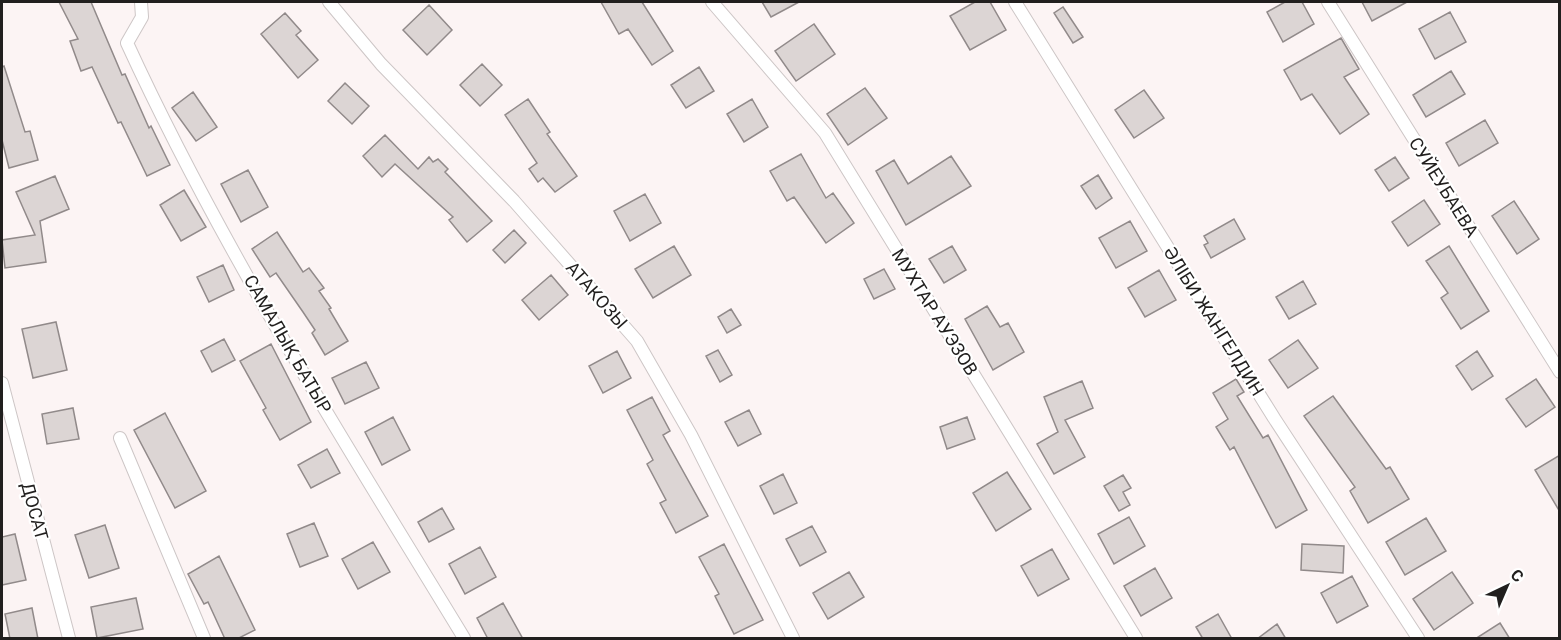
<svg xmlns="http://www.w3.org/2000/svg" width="1561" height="640" font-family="Roboto,sans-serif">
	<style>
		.building { fill: #dcd5d4; stroke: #918a8a; stroke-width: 1.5 }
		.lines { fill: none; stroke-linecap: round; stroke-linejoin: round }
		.street-casing { stroke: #cdc6c6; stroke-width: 14 }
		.street { stroke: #fff; stroke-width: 12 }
		.labels { text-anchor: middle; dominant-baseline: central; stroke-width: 4.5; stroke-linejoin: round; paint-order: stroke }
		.street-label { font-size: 18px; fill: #211f1e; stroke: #fff }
	</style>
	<rect width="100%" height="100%" fill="#fcf4f4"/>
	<path class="building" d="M59,2H91L122,75L125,74L149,128L151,126L170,165L147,176L121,122L118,123L92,67L81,71L70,41L78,39Z
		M601,2H642L673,51L652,65L628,29L619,34Z
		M762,2H799L771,17Z
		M975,2H990L1006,30L970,50L950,16Z
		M1285,2H1302L1314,24L1283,42L1267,12Z
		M1362,2H1407L1372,21Z
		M429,5L452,30L427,55L403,30Z
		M1063,7L1083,37L1073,43L1054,13Z
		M1450,12L1466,42L1435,59L1419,29Z
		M285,13L301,31L296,35L318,60L298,78L261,34Z
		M814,24L835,54L796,81L775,51Z
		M1341,38L1359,69L1344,77L1369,114L1340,134L1312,94L1301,100L1284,70Z
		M482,64L502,85L480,106L460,85Z
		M4,66L25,132L30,131L38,160L9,168L2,140V67Z
		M699,67L714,91L686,108L671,85Z
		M1451,71L1465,94L1426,117L1413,95Z
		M345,83L369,106L352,124L328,101Z
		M865,88L887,118L848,145L827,114Z
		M1144,90L1164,118L1134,138L1115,110Z
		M193,92L217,127L196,141L172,108Z
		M528,99L550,132L547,134L577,176L555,192L543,178L538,182L529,169L537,163L505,115Z
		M752,99L768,127L744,142L727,114Z
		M1485,120L1498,143L1459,166L1446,143Z
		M385,135L418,169L429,157L433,162L438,159L448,169L445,172L492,221L467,242L449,220L453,217L395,164L382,177L363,156Z
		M801,154L826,198L833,193L854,223L826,243L794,197L787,201L770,171Z
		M951,156L971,186L906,225L876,171L894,160L908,184Z
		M1395,157L1409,178L1389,191L1375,170Z
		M248,170L268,207L241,222L221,184Z
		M1098,175L1112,198L1096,209L1081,186Z
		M55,176L69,209L40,221L46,262L5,268L2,240L35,235L16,192Z
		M184,190L206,227L181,241L160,205Z
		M645,194L661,223L630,241L614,211Z
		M1424,200L1440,224L1408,246L1392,222Z
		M1514,201L1539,239L1517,254L1492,216Z
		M1234,219L1245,239L1211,258L1204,245L1208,243L1204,236Z
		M1130,221L1147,251L1116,268L1099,238Z
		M514,230L526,243L505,263L493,250Z
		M277,232L303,272L309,268L324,288L319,291L331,308L329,309L348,341L325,355L312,333L315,330L303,312L276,273L270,277L252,249Z
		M674,246L691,275L653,298L635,269Z
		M952,246L966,270L944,283L929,259Z
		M1449,246L1489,311L1461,329L1441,298L1448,293L1426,261Z
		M223,265L234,290L209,302L197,277Z
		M884,269L895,289L874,299L864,279Z
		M1159,270L1176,300L1145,317L1128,288Z
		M551,275L568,295L539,320L522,300Z
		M1303,281L1316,304L1289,319L1276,297Z
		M987,306L1000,327L1008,323L1024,352L993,370L965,319Z
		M731,309L741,325L727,333L718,317Z
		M56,322L67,370L33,378L22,329Z
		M224,339L235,360L212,372L201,351Z
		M1298,340L1318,368L1288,388L1269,360Z
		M271,344L311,422L280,440L263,410L266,408L240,361Z
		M718,350L732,375L720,382L706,356Z
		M617,351L631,378L603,393L589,366Z
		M1477,351L1493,376L1472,390L1456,366Z
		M366,362L379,388L345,404L332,378Z
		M1236,379L1244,392L1237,396L1263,438L1268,435L1307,510L1276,528L1234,447L1230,450L1216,427L1228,419L1213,393Z
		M1536,379L1555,407L1526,427L1506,399Z
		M1082,381L1093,408L1065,420L1085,457L1054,474L1037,444L1058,432L1044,397Z
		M1333,396L1386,469L1390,467L1409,499L1368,523L1350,491L1355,487L1304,416Z
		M652,397L670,431L663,435L708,516L676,533L660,503L666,500L647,464L653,460L627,410Z
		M73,408L79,439L47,444L42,414Z
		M749,410L761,434L738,446L725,422Z
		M165,413L206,491L175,508L134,430Z
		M393,417L410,450L382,465L365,432Z
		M967,417L975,439L947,449L940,427Z
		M327,449L340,473L311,488L298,465Z
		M1560,455V512L1535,470Z
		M1007,472L1031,509L996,531L973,493Z
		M783,474L797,503L774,514L760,486Z
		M1123,475L1131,488L1123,492L1130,505L1119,511L1104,486Z
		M442,508L454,529L429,542L418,522Z
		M1129,517L1145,546L1114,564L1098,534Z
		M1426,518L1446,551L1405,575L1386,542Z
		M314,523L328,556L300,567L287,534Z
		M105,525L119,568L89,578L75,535Z
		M812,526L826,552L800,566L786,539Z
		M15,534L26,580L2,585V537Z
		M373,542L390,572L358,589L342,559Z
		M724,544L763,620L734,634L715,596L719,594L699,557Z
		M1302,544L1344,546L1343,573L1301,570Z
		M480,547L496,577L465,594L449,564Z
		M1052,549L1069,579L1038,596L1021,566Z
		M219,556L255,630L237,639H225L208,602L204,604L188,574Z
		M1155,568L1172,598L1141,616L1124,586Z
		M849,572L864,597L828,619L813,593Z
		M1452,572L1473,603L1434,630L1413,599Z
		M1352,576L1368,606L1337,623L1321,593Z
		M136,598L143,629L97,638L91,607Z
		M503,603L523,639H488L477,618Z
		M32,608L38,639H10L5,614Z
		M1218,614L1232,639H1203L1196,627Z
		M1500,623L1510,639H1475Z
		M1277,624L1286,639H1257Z"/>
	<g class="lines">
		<defs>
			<path id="street" d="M141,2L142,17L127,43C222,250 346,444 464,638
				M329,2L381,64L514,201L637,341L691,435L793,638
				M712,2L825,133L1136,638
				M1015,2L1274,418L1418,638
				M1328,2L1560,372
				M2,383L69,638
				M120,438L204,638"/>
		</defs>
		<use href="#street" class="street-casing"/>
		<use href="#street" class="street"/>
	</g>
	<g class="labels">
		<g class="street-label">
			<text transform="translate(1444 187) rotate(58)">СУЙЕУБАЕВА</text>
			<text transform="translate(597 295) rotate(49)">АТАКОЗЫ</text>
			<text transform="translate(935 312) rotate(58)">МУХТАР АУЭЗОВ</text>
			<text transform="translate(1214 321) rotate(58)">ӘЛІБИ ЖАНГЕЛДИН</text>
			<text transform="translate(288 344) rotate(60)">САМАЛЫҚ БАТЫР</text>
			<text transform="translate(35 511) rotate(75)">ДОСАТ</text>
		</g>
	</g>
	<rect width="1561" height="640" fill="none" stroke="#211f1e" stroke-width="6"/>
	<g transform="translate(1507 586) rotate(44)" stroke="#ffffff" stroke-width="4.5" paint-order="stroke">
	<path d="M0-4.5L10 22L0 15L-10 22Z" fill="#211f1e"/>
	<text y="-9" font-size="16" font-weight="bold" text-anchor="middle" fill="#211f1e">С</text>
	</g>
</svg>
